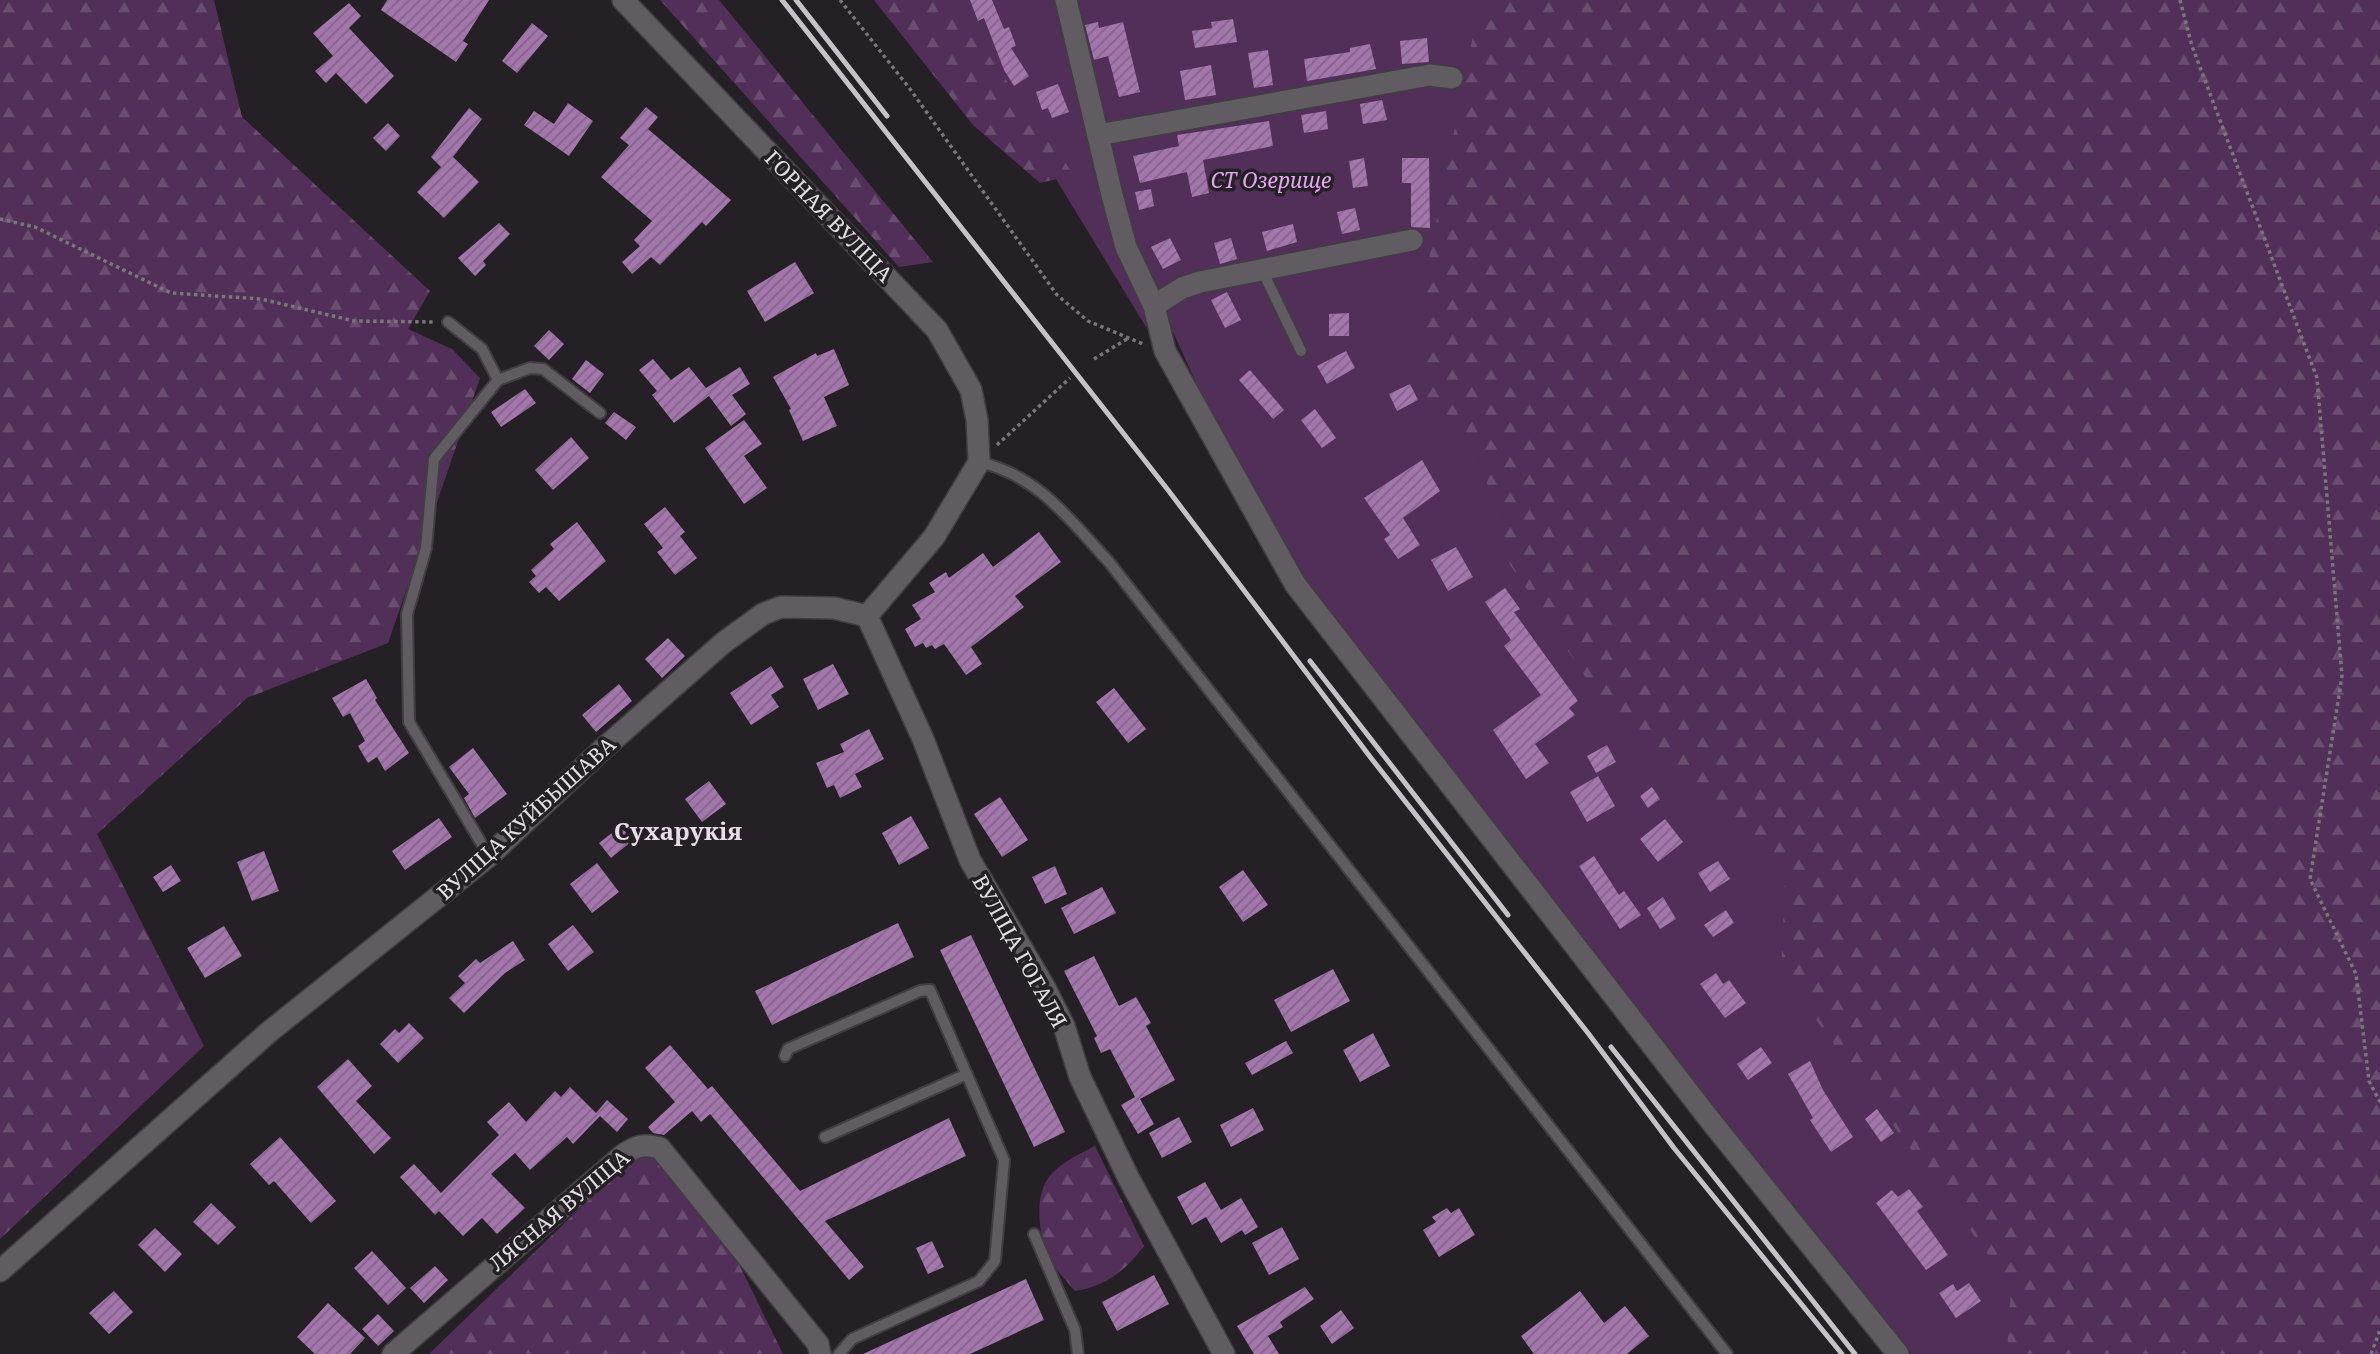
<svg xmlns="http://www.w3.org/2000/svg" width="2380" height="1354" font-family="'Noto Serif',serif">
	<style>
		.green { fill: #512f58 }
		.forest { fill: url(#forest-firs) }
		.building { fill: url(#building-hatch) }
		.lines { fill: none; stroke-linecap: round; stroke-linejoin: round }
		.service-casing { stroke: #413d42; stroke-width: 14 }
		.minor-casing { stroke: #413d42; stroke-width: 24 }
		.path { stroke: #7a767a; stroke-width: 3.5; stroke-dasharray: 3.5 3.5; stroke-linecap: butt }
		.service { stroke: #615b62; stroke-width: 10 }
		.minor { stroke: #615b62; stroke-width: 21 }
		.rail { stroke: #c6c2c6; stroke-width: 5 }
		.labels { text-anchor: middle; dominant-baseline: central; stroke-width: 7; stroke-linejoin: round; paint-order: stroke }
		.park-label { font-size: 21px; font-style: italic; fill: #e4a5f0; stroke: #252025 }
		.street-label { font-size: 21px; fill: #e2dee2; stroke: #252025 }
		.quarter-label { font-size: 24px; font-weight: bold; fill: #e5dee6; stroke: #252025 }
	</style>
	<defs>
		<pattern id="forest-firs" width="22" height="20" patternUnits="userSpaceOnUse" patternTransform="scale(1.75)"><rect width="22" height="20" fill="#512f58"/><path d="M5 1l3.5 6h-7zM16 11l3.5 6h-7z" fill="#6a4d70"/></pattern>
		<pattern id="building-hatch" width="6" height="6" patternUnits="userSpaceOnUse" patternTransform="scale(1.75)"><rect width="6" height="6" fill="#a376ac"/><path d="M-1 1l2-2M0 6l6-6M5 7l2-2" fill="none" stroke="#826488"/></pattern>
	</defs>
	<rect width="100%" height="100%" fill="#252025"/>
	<path class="green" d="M935,0H1494L1796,874L2024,1284L2020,1354H1911L1555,907L1305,581L1218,431L1173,332L1146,327L1009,102Z"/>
	<path class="forest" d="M0,0H214L242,117L430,291L408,329L452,349L480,378L388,643L247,698L97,834L204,1046L0,1239Z
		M660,0H719L933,262L899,267Z
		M874,0H949L1074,175L1040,183L973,125Z
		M1483,0H2380V1354H2007L2011,1286L1781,972L1785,878L1625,736L1509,563L1484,472L1422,395L1428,264L1478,10Z
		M1095,1146L1144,1246C1125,1271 1106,1286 1075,1291C1068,1282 1057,1272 1051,1261C1039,1240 1033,1197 1049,1177C1061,1162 1078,1155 1095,1146Z
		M632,1158H660L738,1262L783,1354H429Z"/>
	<path class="building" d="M387,0H489L463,41L468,44L456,62L381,10Z
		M970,0H992L1004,29L1009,27L1016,46L1011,48L1029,76L1014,86L1004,70L984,18L978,21Z
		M349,3L361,16L349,28L394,76L366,104L336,73L326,83L315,71L333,56L313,33Z
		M1233,19L1237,42L1195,48L1192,31L1212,28L1211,22Z
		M1098,22L1099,28L1123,22L1140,92L1119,97L1108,56L1094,60L1085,25Z
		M532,23L548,36L517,73L502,61Z
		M1427,38L1429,62L1402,64L1400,41Z
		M1370,44L1376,69L1307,81L1304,59L1350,52V48Z
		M1268,50L1273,85L1254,88L1248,53Z
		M1211,65L1216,95L1185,100L1180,71Z
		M1058,84L1069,112L1052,118L1048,108L1042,110L1036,92Z
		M1382,100L1387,120L1363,124L1360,104Z
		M568,103L593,121L569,156L524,125L534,111L554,124Z
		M646,107L658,117L648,129L731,200L706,226L702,222L660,265L651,257L632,274L622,262L640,246L634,240L652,221L601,177L629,145L620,138Z
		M469,108L482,119L453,157L479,182L444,218L417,192L441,167L431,157Z
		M1326,111L1328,129L1304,133L1301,115Z
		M1269,121L1273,146L1203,160L1209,193L1192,197L1187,172L1140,183L1133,156L1179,146L1177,135Z
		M388,123L400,136L386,151L373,138Z
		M1364,158L1368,186L1353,188L1349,161Z
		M1402,158H1429L1430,228L1411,227V183H1402Z
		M1151,189L1154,206L1139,210L1135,192Z
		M1355,208L1360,230L1342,234L1337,212Z
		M499,223L510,234L483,261L486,265L475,276L458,258Z
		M1293,224L1297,242L1267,251L1262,232Z
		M1170,238L1181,260L1163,269L1151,247Z
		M1231,238L1237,259L1220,264L1214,243Z
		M795,262L814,293L765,322L747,291Z
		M1227,292L1241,320L1225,328L1211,300Z
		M1349,313V336H1329V314Z
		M549,330L564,344L549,360L534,346Z
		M834,349L849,385L824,397L837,426L803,441L789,410L791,409L773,377L816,353L817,356Z
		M1346,351L1355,368L1327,384L1317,366Z
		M653,359L671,380L689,367L706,388L740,367L750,384L732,395L746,414L731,426L709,396L674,423L652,395L657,391L639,370Z
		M586,360L604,374L590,393L572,379Z
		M1250,370L1284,410L1273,419L1239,380Z
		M1410,384L1418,400L1397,411L1389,394Z
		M525,389L536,403L501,427L491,412Z
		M1315,409L1336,438L1322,448L1301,420Z
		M614,412L636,427L626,440L605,423Z
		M744,420L762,444L744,456L767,488L744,504L705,448Z
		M571,437L589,458L553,490L535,470Z
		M1422,460L1440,491L1403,518L1420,545L1398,559L1384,539L1390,535L1364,498Z
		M665,507L685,532L680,536L697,558L675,575L657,552L663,548L644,524Z
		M577,522L606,561L559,601L546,587L539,593L529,582L536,576L531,570L554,549L550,544Z
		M1039,532L1061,562L1015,596L1024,607L971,647L982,664L966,675L944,644L935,649L932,645L926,648L923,643L915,647L905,629L921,619L912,605L935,592L929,583L946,572L949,578L983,553L993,567Z
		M1456,547L1473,577L1448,591L1431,560Z
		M1505,588L1520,609L1514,612L1578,701L1569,708L1575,715L1535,744L1549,763L1526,779L1493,730L1541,695L1504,646L1511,640L1485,602Z
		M668,638L685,656L662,678L645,659Z
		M833,664L849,694L818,710L803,679Z
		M771,666L784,687L771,695L779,707L751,725L730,693Z
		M366,679L377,698L375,700L409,753L385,771L377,757L368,763L358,746L365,741L350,713L343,717L332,698Z
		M619,684L632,701L596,732L582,715Z
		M1114,688L1146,729L1128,743L1096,702Z
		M869,729L884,759L855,774L862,787L840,798L834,785L827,788L816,763L844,752L840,744Z
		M1607,745L1616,762L1596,773L1587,756Z
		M473,748L507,794L475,818L464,798L469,794L449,767Z
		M1598,776L1615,806L1587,822L1570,792Z
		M709,781L726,804L702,822L685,799Z
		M1652,787L1660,799L1648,808L1640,796Z
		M1000,797L1028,840L1002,857L974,814Z
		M911,816L929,848L899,865L882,833Z
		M439,818L452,837L405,870L392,851Z
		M1665,819L1683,842L1658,862L1640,839Z
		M621,826L632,841L611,858L599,843Z
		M264,851L279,891L252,901L237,862Z
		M1594,856L1619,895L1624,891L1641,915L1620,929L1579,866Z
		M1718,861L1730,879L1710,892L1698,873Z
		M597,863L619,892L592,913L570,884Z
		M171,865L181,881L163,892L153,877Z
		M1055,866L1067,894L1045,904L1032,877Z
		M1243,870L1268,905L1243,922L1219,887Z
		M1102,887L1116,913L1074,934L1061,908Z
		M1663,897L1676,919L1660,929L1647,908Z
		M1726,910L1734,923L1713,937L1704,925Z
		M898,923L914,957L772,1025L755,991Z
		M573,925L594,952L568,971L548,944Z
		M224,926L242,956L205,978L187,948Z
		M971,935L1065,1132L1034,1147L940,950Z
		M513,941L525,960L505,973L464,1013L449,998L465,983L458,976L476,959L480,963Z
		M1094,956L1119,1006L1136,997L1151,1023L1146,1026L1175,1080L1140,1099L1154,1124L1138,1134L1121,1105L1135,1097L1110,1049L1101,1053L1094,1038L1097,1036L1064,971Z
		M1333,969L1350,1001L1291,1032L1274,1000Z
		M1716,973L1723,984L1729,980L1746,1003L1725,1018L1700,984Z
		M409,1023L424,1038L398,1063L380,1044L395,1029L399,1033Z
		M1373,1033L1390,1066L1360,1082L1343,1050Z
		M1286,1041L1293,1053L1252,1075L1245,1063Z
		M670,1045L708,1089L712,1086L800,1191L949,1118L966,1156L825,1221L864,1267L849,1280L710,1114L701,1122L692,1111L664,1135L653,1133L648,1127L675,1102L645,1068Z
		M1761,1047L1772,1063L1748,1080L1737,1064Z
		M348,1059L372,1086L356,1101L391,1138L374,1154L317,1087Z
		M1810,1061L1823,1090L1853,1137L1831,1152L1810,1120L1813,1118L1788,1074Z
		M570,1087L596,1113L607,1100L628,1119L617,1132L600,1116L573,1144L567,1137L530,1170L515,1153L491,1174L525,1208L497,1234L482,1218L463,1236L439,1211L435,1215L400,1177L414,1164L441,1193L499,1135L487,1122L509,1102L526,1122L555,1091L561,1097Z
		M1253,1108L1264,1130L1231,1147L1220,1125Z
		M1877,1109L1894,1133L1881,1142L1865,1119Z
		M1179,1117L1192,1142L1162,1158L1149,1133Z
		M280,1137L336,1201L311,1223L274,1181L269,1185L250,1164Z
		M1205,1182L1221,1210L1241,1198L1258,1227L1245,1235L1242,1230L1221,1243L1206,1217L1192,1225L1177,1197Z
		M1909,1189L1923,1207L1917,1211L1948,1255L1926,1270L1876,1203L1892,1190L1898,1197Z
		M211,1203L236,1227L218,1245L193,1222Z
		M1447,1208L1451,1213L1459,1208L1475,1235L1439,1257L1423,1230L1436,1222L1432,1217Z
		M1282,1227L1299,1259L1269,1275L1252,1243Z
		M155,1228L182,1254L165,1272L138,1245Z
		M932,1241L944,1267L928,1274L916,1248Z
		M372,1251L406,1288L388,1305L354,1268Z
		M435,1266L448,1280L424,1303L410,1288Z
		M1154,1275L1169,1304L1117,1331L1102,1302Z
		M1026,1279L1044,1320L970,1354H863Z
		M1969,1283L1981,1301L1956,1318L1939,1293L1953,1284L1957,1291Z
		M1305,1287L1314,1299L1280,1322L1283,1327L1268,1336L1279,1354H1254L1237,1326Z
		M114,1291L133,1312L109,1334L89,1313Z
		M1580,1291L1604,1323L1625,1306L1649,1336L1627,1354H1534L1521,1336Z
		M328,1303L365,1338L350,1354H315L297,1337Z
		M1341,1310L1354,1328L1332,1344L1320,1326Z
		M378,1314L394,1331L378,1346L362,1329Z"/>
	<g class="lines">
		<defs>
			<path id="service" d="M1262,270L1301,351
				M448,322L482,349L498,380L434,459L426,548L407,614L409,722L489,856
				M498,380L530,368L543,369L600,413
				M979,462C1039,476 1069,519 1109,562L1727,1354
				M785,1056L788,1049L920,991L930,990L1004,1160L995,1261L979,1281L852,1339L839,1354
				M825,1137L967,1074
				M1034,1234L1075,1330L1078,1354"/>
			<path id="minor" d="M623,0L937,330L971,390L977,420L979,462L934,537L867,616
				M1066,0L1112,195L1126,247L1154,306L1165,351L1295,584L1710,1120L1898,1354
				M1098,135L1430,75L1452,78
				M1154,306L1182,288L1200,282L1412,240
				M867,616L923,739L970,860L1045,988L1064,1026L1080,1077L1129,1179L1224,1354
				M0,1271L269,1032L489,856L603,749L723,643L763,614L781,607L834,608L867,616
				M393,1354L623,1155C636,1146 644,1143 660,1148L818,1344L820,1354"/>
		</defs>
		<use href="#service" class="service-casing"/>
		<use href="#minor" class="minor-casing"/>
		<path class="path" d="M840,0L910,89L1057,295L1088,321L1143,344
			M2180,0L2192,46L2317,378L2342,676L2310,879L2356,974L2369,1081L2380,1102
			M0,219L35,227L171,293L261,299L354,321L435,322
			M1094,359L1127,339
			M997,445L1070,378
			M2371,1354L2380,1330"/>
		<use href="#service" class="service"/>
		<use href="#minor" class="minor"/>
		<path class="rail" d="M782,0L1168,490L1371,758L1588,1033L1674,1148L1842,1354
			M796,0L887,116
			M1310,661L1508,915
			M1611,1047L1855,1354"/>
	</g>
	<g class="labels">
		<g class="park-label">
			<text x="1271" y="180">СТ Озерище</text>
		</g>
		<g class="street-label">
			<text transform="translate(829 216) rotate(46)">ГОРНАЯ ВУЛІЦА</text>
			<text transform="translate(526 818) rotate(-42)">ВУЛІЦА КУЙБЫШАВА</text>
			<text transform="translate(1020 951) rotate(61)">ВУЛІЦА ГОГАЛЯ</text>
			<text transform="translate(559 1210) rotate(-40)">ЛЯСНАЯ ВУЛІЦА</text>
		</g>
		<g class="quarter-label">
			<text x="678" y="830">Сухарукія</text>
		</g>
	</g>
</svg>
